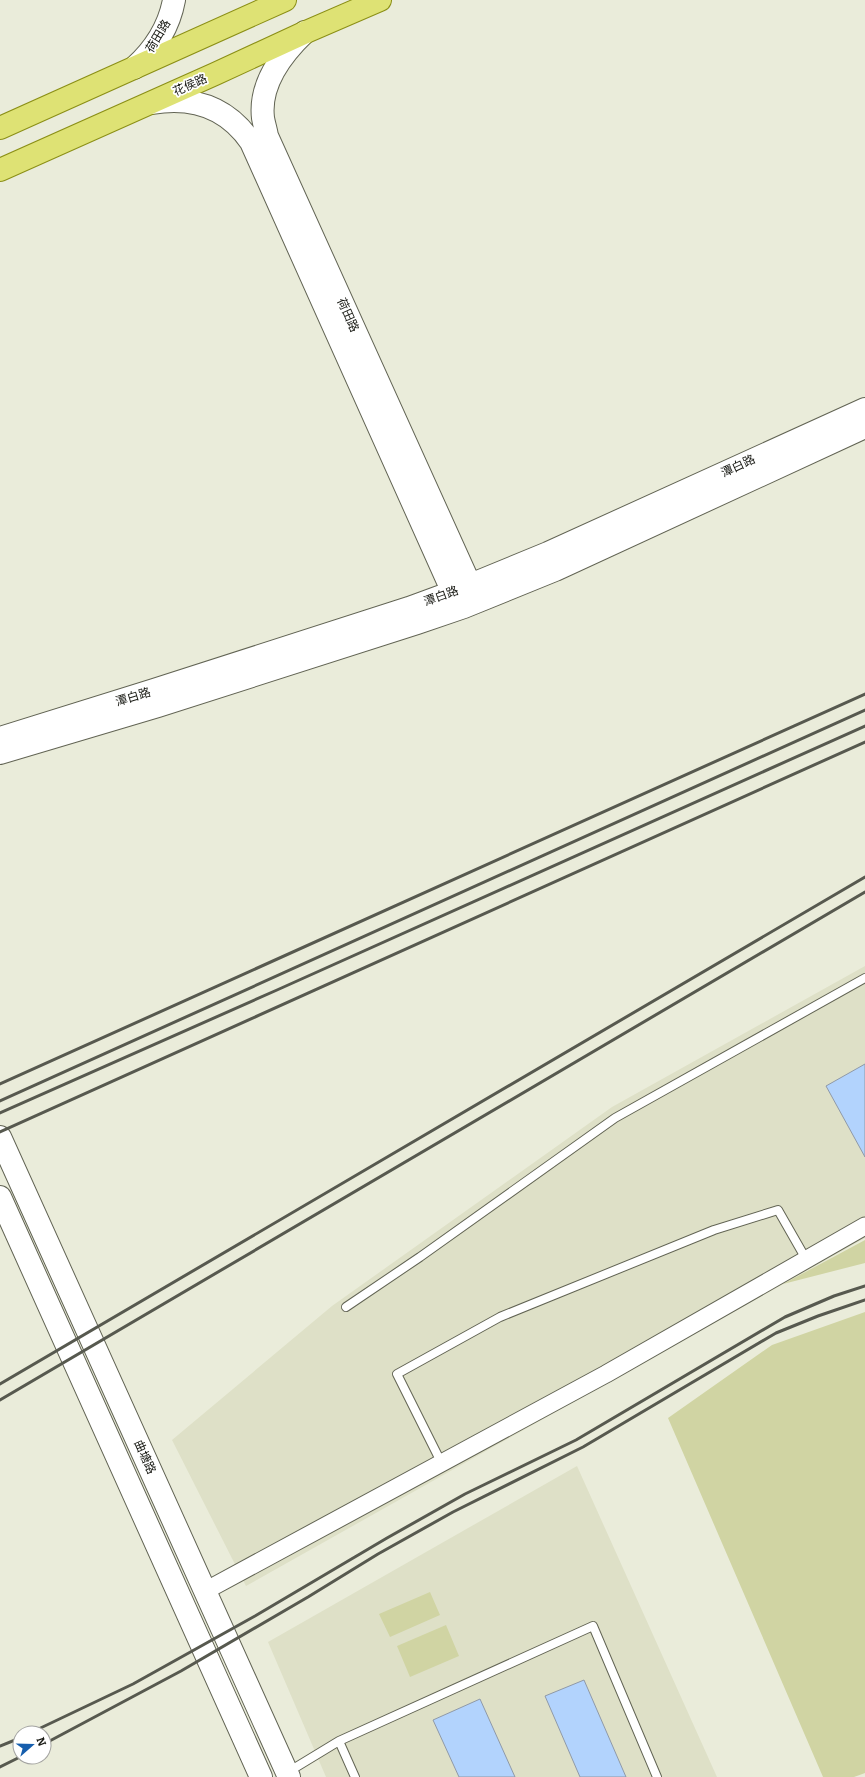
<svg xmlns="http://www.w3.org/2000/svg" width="865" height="1777" font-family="Bitter,'Noto Sans SC',serif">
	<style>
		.built { fill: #dee0c7 }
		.green { fill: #d0d4a3 }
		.building { fill: #b2d3fd; stroke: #8f99a7 }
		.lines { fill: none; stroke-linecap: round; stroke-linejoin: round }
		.lane-casing { stroke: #626454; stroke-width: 10 }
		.street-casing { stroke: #626454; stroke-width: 19 }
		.secondary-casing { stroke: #626454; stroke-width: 24 }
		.primary-casing { stroke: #8b8f16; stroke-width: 24 }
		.lane { stroke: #fff; stroke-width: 8 }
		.street { stroke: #fff; stroke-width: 17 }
		.secondary { stroke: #fff; stroke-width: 22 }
		.primary { stroke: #dee274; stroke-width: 22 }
		.rail { stroke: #57594f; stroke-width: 3 }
		.labels { text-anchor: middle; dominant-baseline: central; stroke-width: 3.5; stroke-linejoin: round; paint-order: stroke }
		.street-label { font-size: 12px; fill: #191a14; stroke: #fff }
	</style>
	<rect width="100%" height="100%" fill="#eaecda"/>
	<path class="built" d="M865,966V1238L246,1586L172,1440L332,1306L612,1107Z
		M577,1466L717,1777H326L268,1642Z"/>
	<path class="green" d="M865,1240V1263L783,1284Z
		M865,1312V1773L854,1777H823L668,1418L772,1345Z
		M430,1592L440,1615L390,1637L379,1614Z
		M446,1625L459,1656L410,1677L397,1646Z"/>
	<path class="building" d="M865,1064V1157L826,1086Z
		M584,1680L626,1777H580L545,1696Z
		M480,1699L515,1777H459L433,1720Z"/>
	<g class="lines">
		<defs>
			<path id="lane" d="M346,1307L420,1257L615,1118L865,978
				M441,1462L397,1374L500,1317L714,1230L778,1210L806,1259
				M339,1741L355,1777
				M288,1772L339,1741L593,1626L657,1777"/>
			<path id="street" d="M205,1591L606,1374L865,1226"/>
			<path id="secondary" d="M305,32C283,53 259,84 263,118C264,124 266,130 267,136L476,598
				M134,68C154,50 169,27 174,0
				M152,103C193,96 227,107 251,142L459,606
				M0,738L154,690L409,608L458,590L548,553L865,409
				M0,753L158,706L417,623L464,607L555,570L865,427
				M0,1137L289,1777
				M0,1197L261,1777"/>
			<path id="primary" d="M0,128L285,0
				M0,170L215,74L306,32L380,0"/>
		</defs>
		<use href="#lane" class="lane-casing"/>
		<use href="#street" class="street-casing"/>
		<use href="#secondary" class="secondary-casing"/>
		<use href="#primary" class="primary-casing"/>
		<use href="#lane" class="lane"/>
		<use href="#street" class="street"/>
		<use href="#secondary" class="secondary"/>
		<use href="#primary" class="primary"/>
		<path class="rail" d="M0,1084L865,694
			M0,1101L865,710
			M0,1113L277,990L865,726
			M0,1132L865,742
			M0,1384L865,877
			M0,1400L865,892
			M30,1733L133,1684L255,1616L387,1538L465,1494L576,1440L785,1317L834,1296L865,1286
			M44,1744L181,1671L308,1597L378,1554L453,1512L583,1447L776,1333L818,1316L865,1300
			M0,1746L20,1738
			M0,1767L20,1757"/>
	</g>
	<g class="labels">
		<g class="street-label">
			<text transform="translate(158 36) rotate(-59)">荷田路</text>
			<text transform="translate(190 85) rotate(-24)">花侯路</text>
			<text transform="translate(348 315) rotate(66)">荷田路</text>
			<text transform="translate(738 466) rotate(-25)">潭白路</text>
			<text transform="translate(441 596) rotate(-20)">潭白路</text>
			<text transform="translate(133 697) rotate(-17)">潭白路</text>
			<text transform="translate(145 1457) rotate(66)">曲塘路</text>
		</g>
	</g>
	<g transform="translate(32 1745) rotate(70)"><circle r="19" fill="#ffffff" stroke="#a3a3a1"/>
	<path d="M0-3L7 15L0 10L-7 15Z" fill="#165ead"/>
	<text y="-6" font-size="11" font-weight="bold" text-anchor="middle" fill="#191a14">N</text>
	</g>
</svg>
